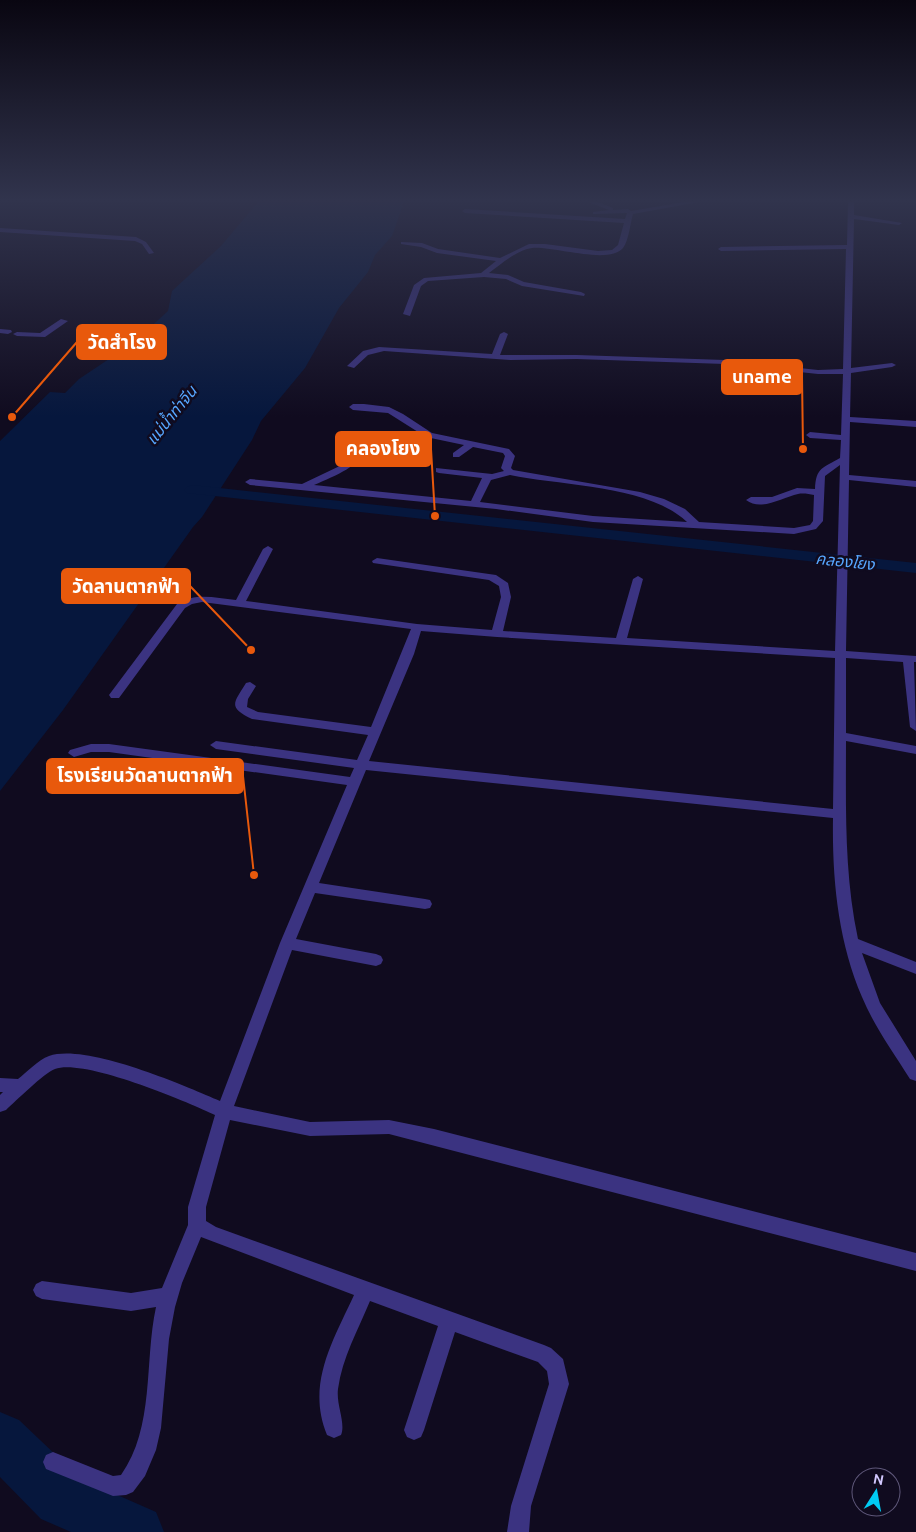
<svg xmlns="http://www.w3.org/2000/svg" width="916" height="1532" font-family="Ubuntu,'Noto Sans Thai',sans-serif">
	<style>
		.water { fill: #06173d }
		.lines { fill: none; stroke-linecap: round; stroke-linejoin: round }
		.canal { fill: #06173d; fill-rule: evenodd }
		.river { fill: #06173d; fill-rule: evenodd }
		.minor { fill: #3b3381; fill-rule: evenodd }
		.labels { text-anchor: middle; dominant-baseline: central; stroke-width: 5; stroke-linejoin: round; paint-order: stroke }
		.far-water-label { font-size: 16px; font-style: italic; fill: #57a7ff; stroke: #100b1f }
		.leader { fill: none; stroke: #e8590c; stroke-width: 2 }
		.callout-dot { fill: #e8590c; stroke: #100b1f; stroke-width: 2 }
		.callout { fill: #e8590c; stroke: #e8590c; stroke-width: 2 }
		.callout-label { font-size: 19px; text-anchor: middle; font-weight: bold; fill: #fff }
	</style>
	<rect width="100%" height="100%" fill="#100b1f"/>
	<path class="water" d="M258,202H404L392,236L375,255L368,272L339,308L305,368L261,421L252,440L202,517L193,527L63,710L0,791V441L50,392L65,393L79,379L133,343L168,311L172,291L221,246Z"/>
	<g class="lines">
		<path class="canal" d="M192,485L916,563V573L187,493L184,490L187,487Z"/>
		<path class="river" d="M0,1412L19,1420L81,1479L156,1512L164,1532H71L41,1519L0,1477Z"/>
		<path class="minor" d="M588,202H598L613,208V210L628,209L631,211L684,202H699L633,214C630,224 629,240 623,248C609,265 554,246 532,248C517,250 501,264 489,273L508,275L524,282L581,292L585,294L584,296L522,286L506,279L484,277L428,281L421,286L410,316L403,314L414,285L424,278L481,273L496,261L437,253L421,247L401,244V242L422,243L438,249L500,258L529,244H545L598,251L612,250L618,245L624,223L465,213L462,211L465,209L625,219L627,213L593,214V212L609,210Z
			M848,202H854V215L902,223L899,225L854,219L851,368L892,363L896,365L892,367L851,373L850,417L916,421V427L850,422L849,475L916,481V487L849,480L846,651L916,656V662H914L916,731L910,727L903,662L846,658V733L916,746V754L846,741C846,808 844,873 858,939L916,962V974L862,953L880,1003L916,1061V1081L910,1079C893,1052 874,1026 862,997C838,941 832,879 833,818L366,770L319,883L425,899L430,900L432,904L430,908L425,909L315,893L296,939L376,954L381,956L383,960L381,964L376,966L292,950L234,1106L310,1122L389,1120L434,1129L916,1253V1271L389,1134L310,1136L230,1120L206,1207V1221L216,1227L544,1345L551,1348L563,1359L569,1384L531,1506L529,1532H507L511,1506L549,1384L547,1371L538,1362L455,1332L424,1430L421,1437L414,1440L407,1437L404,1430L438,1326L370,1301C358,1330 342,1358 338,1389C336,1405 346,1423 341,1435L334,1438L327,1435C306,1384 333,1341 354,1295L201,1237L182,1283L175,1307L169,1339L161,1428L156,1450L145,1476L133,1492L126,1495L113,1496L46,1469L43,1462L46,1455L53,1452L113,1476L121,1475C155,1427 144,1362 156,1307L131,1311L42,1299L36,1296L33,1290L36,1284L42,1281L131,1293L162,1288L188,1225V1207L215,1115C186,1101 83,1058 55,1069C44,1073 16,1101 6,1110L0,1112V1095L3,1092H0V1078L18,1079C27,1072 38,1060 49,1056C86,1043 183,1085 220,1101L280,943L347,785L109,752H91L74,757L68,753L70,750L91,744H109L350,777L354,768L216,749L210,745L216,741L357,760L368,735L252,719C228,707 233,704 246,683L250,682L256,686L248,699L247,707L258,712L371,727L411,629L202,602L192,604L185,608L119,698H111L109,695L177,604C196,592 215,598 236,600L263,549L268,546L273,549L246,601L417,624L492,630L501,597L499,586L489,580L373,563L372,561L377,558L496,575L508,583L511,597L503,631L616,638L633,579L638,576L643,579L627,638L835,651L840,465L825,476L823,521L816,529L794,534L593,522L496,509L250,485L245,482L250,479L302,484L346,463L359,451L363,444L352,438V434C360,432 367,438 371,444C359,467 337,475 314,485L471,501L482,478L439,473L436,472V468L492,474L504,471L501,468L505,456L503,453L473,447L459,457H453V453L464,445L426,437L388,413L353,410L349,407L353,404H364L389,407L403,414L432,433L509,449L515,456L511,468L513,470L640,492L664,499L685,509L699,522L794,528L810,525L813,521L814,495C809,494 803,493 798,494C783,497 761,512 746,500L751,497H772L797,488L815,489C816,467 823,468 840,458L841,440L810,438L806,435L810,432L841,435L843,374H818L725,364L577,359L510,360L384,351L368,355L354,368L347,366L363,351L379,347L492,354L500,334L504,332L508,334L500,355H577L725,360L818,370L843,369L846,249L721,251L718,249L721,247L847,245ZM510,475C562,486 648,485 687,522L593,516L480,502L491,480ZM421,631L497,637L835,658L833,809L369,761L414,654Z
			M0,228L136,237L146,242L154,253L149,254L142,244L135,241L0,232Z
			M61,319L68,321L45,337L17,336L13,334L17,332L40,333Z
			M0,329L11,330L12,332L8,334L0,333Z"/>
	</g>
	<linearGradient id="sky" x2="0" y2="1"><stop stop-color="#090611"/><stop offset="0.48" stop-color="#31344d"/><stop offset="1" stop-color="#31344d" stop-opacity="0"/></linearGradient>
	<rect width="916" height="417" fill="url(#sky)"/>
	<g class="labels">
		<g class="far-water-label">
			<text transform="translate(171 415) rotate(-51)">แม่น้ำท่าจีน</text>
			<text transform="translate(845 561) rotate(6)">คลองโยง</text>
		</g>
	</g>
	<path class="leader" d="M12 417L77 342M803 449L802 377M435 516L431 449M251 650L190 586M254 875L243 776"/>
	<g class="callout-dot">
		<circle cx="12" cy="417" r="5"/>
		<circle cx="803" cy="449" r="5"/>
		<circle cx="435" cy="516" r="5"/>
		<circle cx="251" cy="650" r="5"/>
		<circle cx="254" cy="875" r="5"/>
	</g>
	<g class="callout">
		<rect x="77" y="325" width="89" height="34" rx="5"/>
		<rect x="722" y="360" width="80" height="34" rx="5"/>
		<rect x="336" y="432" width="95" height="34" rx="5"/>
		<rect x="62" y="569" width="128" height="34" rx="5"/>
		<rect x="47" y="759" width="196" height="34" rx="5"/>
	</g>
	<g class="callout-label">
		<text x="122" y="349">วัดสำโรง</text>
		<text x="762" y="383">uname</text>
		<text x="383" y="455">คลองโยง</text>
		<text x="126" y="593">วัดลานตากฟ้า</text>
		<text x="145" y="782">โรงเรียนวัดลานตากฟ้า</text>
	</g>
	<g transform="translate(876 1492) rotate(11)"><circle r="24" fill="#100b1f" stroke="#5e5779"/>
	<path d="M0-4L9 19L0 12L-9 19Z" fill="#00ccf4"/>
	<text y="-8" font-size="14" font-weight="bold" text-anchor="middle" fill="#d3c9ff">N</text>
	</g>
</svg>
